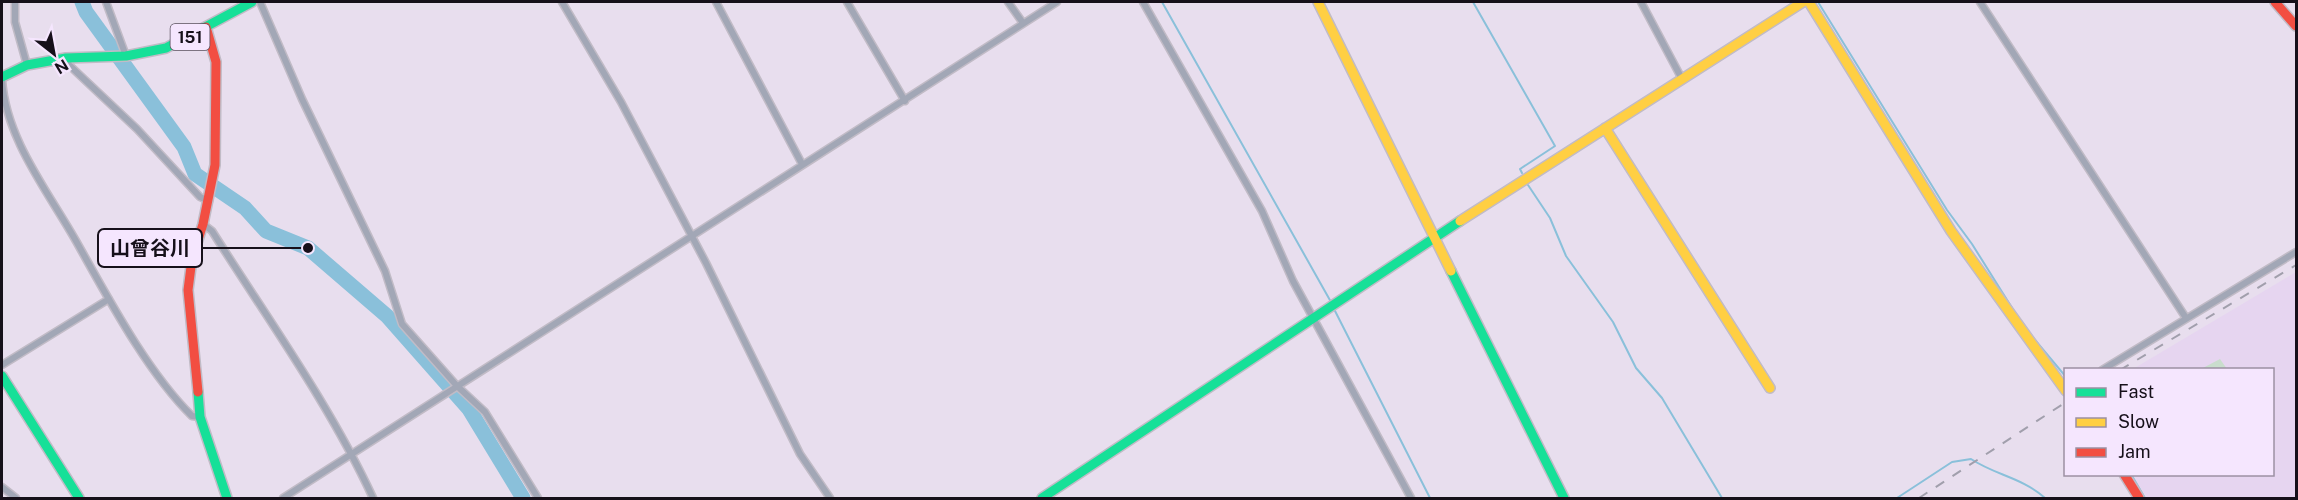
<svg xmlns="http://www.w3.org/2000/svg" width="2298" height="500" font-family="'Public Sans','Noto Sans JP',sans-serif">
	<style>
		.built { fill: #e6d5f0 }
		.green { fill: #c9ddcd }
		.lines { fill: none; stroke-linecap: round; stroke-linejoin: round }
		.stream { stroke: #8ac0da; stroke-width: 2 }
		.river { stroke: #8ac0da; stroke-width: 15 }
		.street-casing { stroke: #c1bbc6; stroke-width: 9 }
		.fast-casing { stroke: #c1bbc6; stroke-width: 12 }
		.slow-casing { stroke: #c1bbc6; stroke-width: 12 }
		.jam-casing { stroke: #c1bbc6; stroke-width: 12 }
		.street { stroke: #a2a7b6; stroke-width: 6 }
		.fast { stroke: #16e098; stroke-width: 9 }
		.slow { stroke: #ffcf43; stroke-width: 9 }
		.jam { stroke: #f24e42; stroke-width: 9 }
		.rail { stroke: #a19fac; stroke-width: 2; stroke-dasharray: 10 10; stroke-linecap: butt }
		.labels { text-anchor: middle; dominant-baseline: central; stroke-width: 6; stroke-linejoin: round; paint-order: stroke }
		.shield { fill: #f5e6fe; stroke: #59505e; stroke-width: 1.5 }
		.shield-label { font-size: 16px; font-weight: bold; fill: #16101a }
		.leader { fill: none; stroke: #16101a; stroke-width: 2 }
		.callout-dot { fill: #16101a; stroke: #f5e6fe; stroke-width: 2 }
		.callout { fill: #f5e6fe; stroke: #16101a; stroke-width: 2 }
		.callout-label { font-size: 20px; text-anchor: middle; font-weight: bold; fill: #16101a }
	</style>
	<rect width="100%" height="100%" fill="#e8deee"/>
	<path class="built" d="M2296,272V498H2147L2133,475L2272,474V370L2133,369Z"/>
	<path class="green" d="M2220,359L2227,369H2201Z"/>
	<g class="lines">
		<path class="stream" d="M1162,2L1331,302
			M1473,2L1555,146L1520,169L1522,173
			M1818,2L1947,210L1972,244L2014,311
			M1528,185L1550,218L1566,256L1613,322L1636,368L1662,398L1722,498
			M1333,307L1430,498
			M2031,335L2066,377
			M2131,474L2145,498
			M1897,498L1952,462L1971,459C1995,475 2023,478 2045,498"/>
		<path class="river" d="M82,2L86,12L184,147L195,174L245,208L266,231L308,248L387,316L469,409L523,498"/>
		<defs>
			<path id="street" d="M15,2V22L27,65
				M106,2L126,56
				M260,2L302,99L385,271L402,324L457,386L485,412L538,498
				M562,2L621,102L706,263L800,454L830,498
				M716,2L802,164
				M847,2L905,101
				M1008,2L1023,23
				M1143,2L1262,211L1293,281L1411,498
				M1641,2L1682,79
				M1980,2L2186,318
				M67,58L69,65L137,129L200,197L209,201
				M2,80C6,139 47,190 76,241C107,296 147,372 192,416L200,417
				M203,224L212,231C267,318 330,405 373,498
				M2,365L109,299
				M2102,370L2296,252
				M2,487L16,498
				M283,498L1057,2"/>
			<path id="fast" d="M2,77L27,65L66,58L126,56L166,48L252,2
				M1451,271L1564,498
				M2,376L79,498
				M198,392L200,417L227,498
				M1042,498L1460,221"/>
			<path id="slow" d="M1318,2L1451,271
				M1809,2L1951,231L2066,391
				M1605,128L1770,388
				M1460,221L1803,2"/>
			<path id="jam" d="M2275,2L2296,26
				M198,392L188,290L192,259L203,224L215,165L216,62L206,27
				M2124,474L2139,498"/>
		</defs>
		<use href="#street" class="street-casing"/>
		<use href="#fast" class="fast-casing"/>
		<use href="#slow" class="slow-casing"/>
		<use href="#jam" class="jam-casing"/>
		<use href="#street" class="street"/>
		<use href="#fast" class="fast"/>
		<use href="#slow" class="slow"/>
		<use href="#jam" class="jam"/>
		<path class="rail" d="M2120,370L2296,265
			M1919,498L2066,402"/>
	</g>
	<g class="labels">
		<rect class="shield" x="170.5" y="24" width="39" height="26" rx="4.5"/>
		<g class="shield-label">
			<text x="190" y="37">151</text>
		</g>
	</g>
	<path class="leader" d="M308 248L202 248"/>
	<circle class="callout-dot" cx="308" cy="248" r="6"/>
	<rect class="callout" x="98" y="229" width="104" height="38" rx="6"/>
	<g class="callout-label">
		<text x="150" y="255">山曾谷川</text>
	</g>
	<rect width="2298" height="500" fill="none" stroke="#16101a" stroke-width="6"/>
	<rect x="2064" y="368" width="210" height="108" fill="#f5e6fe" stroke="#9c90a3" stroke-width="1.5"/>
	<rect x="2076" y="388" width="30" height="9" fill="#16e098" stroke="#9c90a3" stroke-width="1.5"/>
	<text x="2118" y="398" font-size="18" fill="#16101a">Fast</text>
	<rect x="2076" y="418" width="30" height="9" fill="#ffcf43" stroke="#9c90a3" stroke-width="1.5"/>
	<text x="2118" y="428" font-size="18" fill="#16101a">Slow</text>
	<rect x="2076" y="448" width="30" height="9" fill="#f24e42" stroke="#9c90a3" stroke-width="1.5"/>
	<text x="2118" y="458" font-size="18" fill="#16101a">Jam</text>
	<g transform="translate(54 54) rotate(149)" stroke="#f5e6fe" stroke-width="4.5" paint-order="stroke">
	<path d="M0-4.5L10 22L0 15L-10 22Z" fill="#16101a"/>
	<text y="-9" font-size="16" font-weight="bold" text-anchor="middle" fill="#16101a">N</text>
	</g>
</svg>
